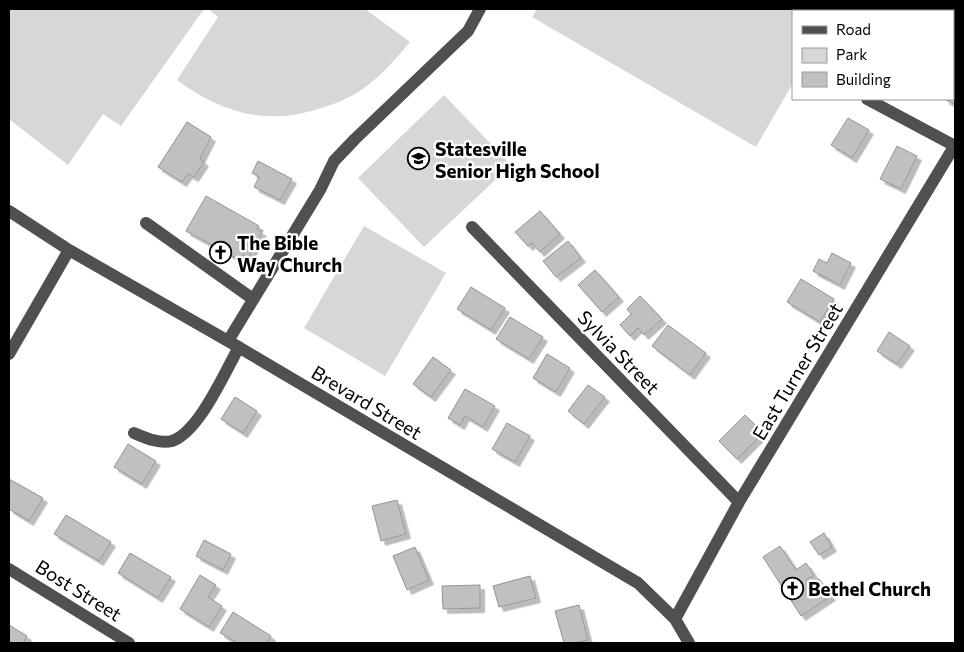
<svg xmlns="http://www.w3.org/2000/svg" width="964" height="652" font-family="Commissioner,sans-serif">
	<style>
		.green { fill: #d7d7d7 }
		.building { fill: #c0c0c0; stroke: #949494; filter: url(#shadow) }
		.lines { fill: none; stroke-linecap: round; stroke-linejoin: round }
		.minor { stroke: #505050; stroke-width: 12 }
		.labels { text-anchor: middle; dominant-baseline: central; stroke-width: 4.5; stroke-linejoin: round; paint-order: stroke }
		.poi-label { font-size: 19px; font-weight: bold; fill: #000; stroke: #fff; text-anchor: start }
		.street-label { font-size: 19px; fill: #000; stroke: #fff }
	</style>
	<defs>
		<filter id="shadow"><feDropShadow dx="4.5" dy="4.5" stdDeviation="0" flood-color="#0004"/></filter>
	</defs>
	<rect width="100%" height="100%" fill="#fff"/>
	<path class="green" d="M9,9H204L121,126L103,114L68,165L9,119Z
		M208,9H365L410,42C396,59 382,75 364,88C353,96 340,102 327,106C271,127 224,115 177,80L218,17Z
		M537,9H808L812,11H793V83L756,147L532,17Z
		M444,95L511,165L424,247L358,178Z
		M364,226L446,273L385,376L304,328Z"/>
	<path class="building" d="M953,72L955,73V101L954,104L944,99H953Z
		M848,118L869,130L852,158L831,145Z
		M187,122L211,137L200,159L204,162L194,177L188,174L182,182L158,167Z
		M897,146L917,156L901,189L880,179Z
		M258,161L292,179L280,200L254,187L259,177L252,173Z
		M206,196L259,226L257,229L262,232L248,258L243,255L240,260L186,231Z
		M540,211L560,234L540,252L532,243L528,246L515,232Z
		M568,241L581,258L556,277L543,261Z
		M832,253L851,263L840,285L813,271L819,259L827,263Z
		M595,270L619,297L602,312L578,285Z
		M801,279L834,299L820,322L787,302Z
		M471,287L505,308L491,330L457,309Z
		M640,296L662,319L644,335L638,328L630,336L620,325L631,314L627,309Z
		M510,317L543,337L529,359L496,339Z
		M668,325L706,353L690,375L652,346Z
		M889,332L910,346L897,364L877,351Z
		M547,354L570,368L556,392L533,378Z
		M433,357L451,370L431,397L413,384Z
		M588,385L605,397L584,424L568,411Z
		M465,389L495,406L483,427L465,416L460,425L448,418Z
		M235,397L257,411L243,433L221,419Z
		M745,415L763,433L737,459L719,441Z
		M507,423L530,436L515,462L492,449Z
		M128,444L156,461L142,484L114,467Z
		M9,479L43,498L29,521L9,509Z
		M397,500L406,534L381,541L372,506Z
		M66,515L111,542L99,561L54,534Z
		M824,533L832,547L819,555L810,542Z
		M204,540L231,554L223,570L196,556Z
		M780,546L796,570L806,563L814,575L806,580L810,585L819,579L831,596L801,616L763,557Z
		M415,547L429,580L407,590L393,556Z
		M130,553L171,577L158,598L118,573Z
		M200,575L216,585L208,597L222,606L209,627L180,609Z
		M530,576L536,598L499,607L493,586Z
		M480,585V608L443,609L442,586Z
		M579,605L588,640L575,643H564L555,611Z
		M233,612L271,636L267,643H238L220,633Z
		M9,625L27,636L23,643H9Z"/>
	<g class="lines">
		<path class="minor" d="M867,99L955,146
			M9,211L69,250L235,345L638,583L675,619L689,643
			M146,223L253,299
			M472,227L739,502
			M228,341L320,190L334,161L355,139L468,31L480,9
			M9,354L69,250
			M134,433C146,438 159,444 172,441C199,432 225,372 239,347
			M9,569L129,643
			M675,619L739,502L955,145"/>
	</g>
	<defs>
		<symbol id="school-ring" viewBox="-11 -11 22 22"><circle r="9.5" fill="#fff" stroke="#000" stroke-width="1.5"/><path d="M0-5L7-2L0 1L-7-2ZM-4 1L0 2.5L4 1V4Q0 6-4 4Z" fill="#000"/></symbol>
		<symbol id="church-ring" viewBox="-11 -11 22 22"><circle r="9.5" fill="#fff" stroke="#000" stroke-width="1.5"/><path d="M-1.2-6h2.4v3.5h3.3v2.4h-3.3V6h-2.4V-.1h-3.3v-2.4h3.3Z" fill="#000"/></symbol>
	</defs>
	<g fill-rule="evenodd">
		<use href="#school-ring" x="406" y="146" width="25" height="25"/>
		<use href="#church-ring" x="208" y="240" width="25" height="25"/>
		<use href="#church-ring" x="780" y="576" width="25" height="25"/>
	</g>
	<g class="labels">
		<g class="poi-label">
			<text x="435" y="148">Statesville<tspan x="435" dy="22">Senior High School</tspan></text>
			<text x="237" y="242">The Bible<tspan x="237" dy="22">Way Church</tspan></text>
			<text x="808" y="588">Bethel Church</text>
		</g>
		<g class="street-label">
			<text transform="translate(619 352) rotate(46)">Sylvia Street</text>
			<text transform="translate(797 371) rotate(-59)">East Turner Street</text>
			<text transform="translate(367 402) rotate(31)">Brevard Street</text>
			<text transform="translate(79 590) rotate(32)">Bost Street</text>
		</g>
	</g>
	<rect width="964" height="652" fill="none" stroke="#000000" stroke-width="20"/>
	<rect x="792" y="10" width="162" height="90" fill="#ffffff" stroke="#999999"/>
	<rect x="802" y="26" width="25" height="8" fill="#505050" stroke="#999999"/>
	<text x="836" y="35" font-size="15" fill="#000000">Road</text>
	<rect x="802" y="48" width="25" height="15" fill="#d7d7d7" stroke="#999999"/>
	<text x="836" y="60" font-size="15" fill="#000000">Park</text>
	<rect x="802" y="72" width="25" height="15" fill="#c0c0c0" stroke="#999999"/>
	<text x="836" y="85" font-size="15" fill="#000000">Building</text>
</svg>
